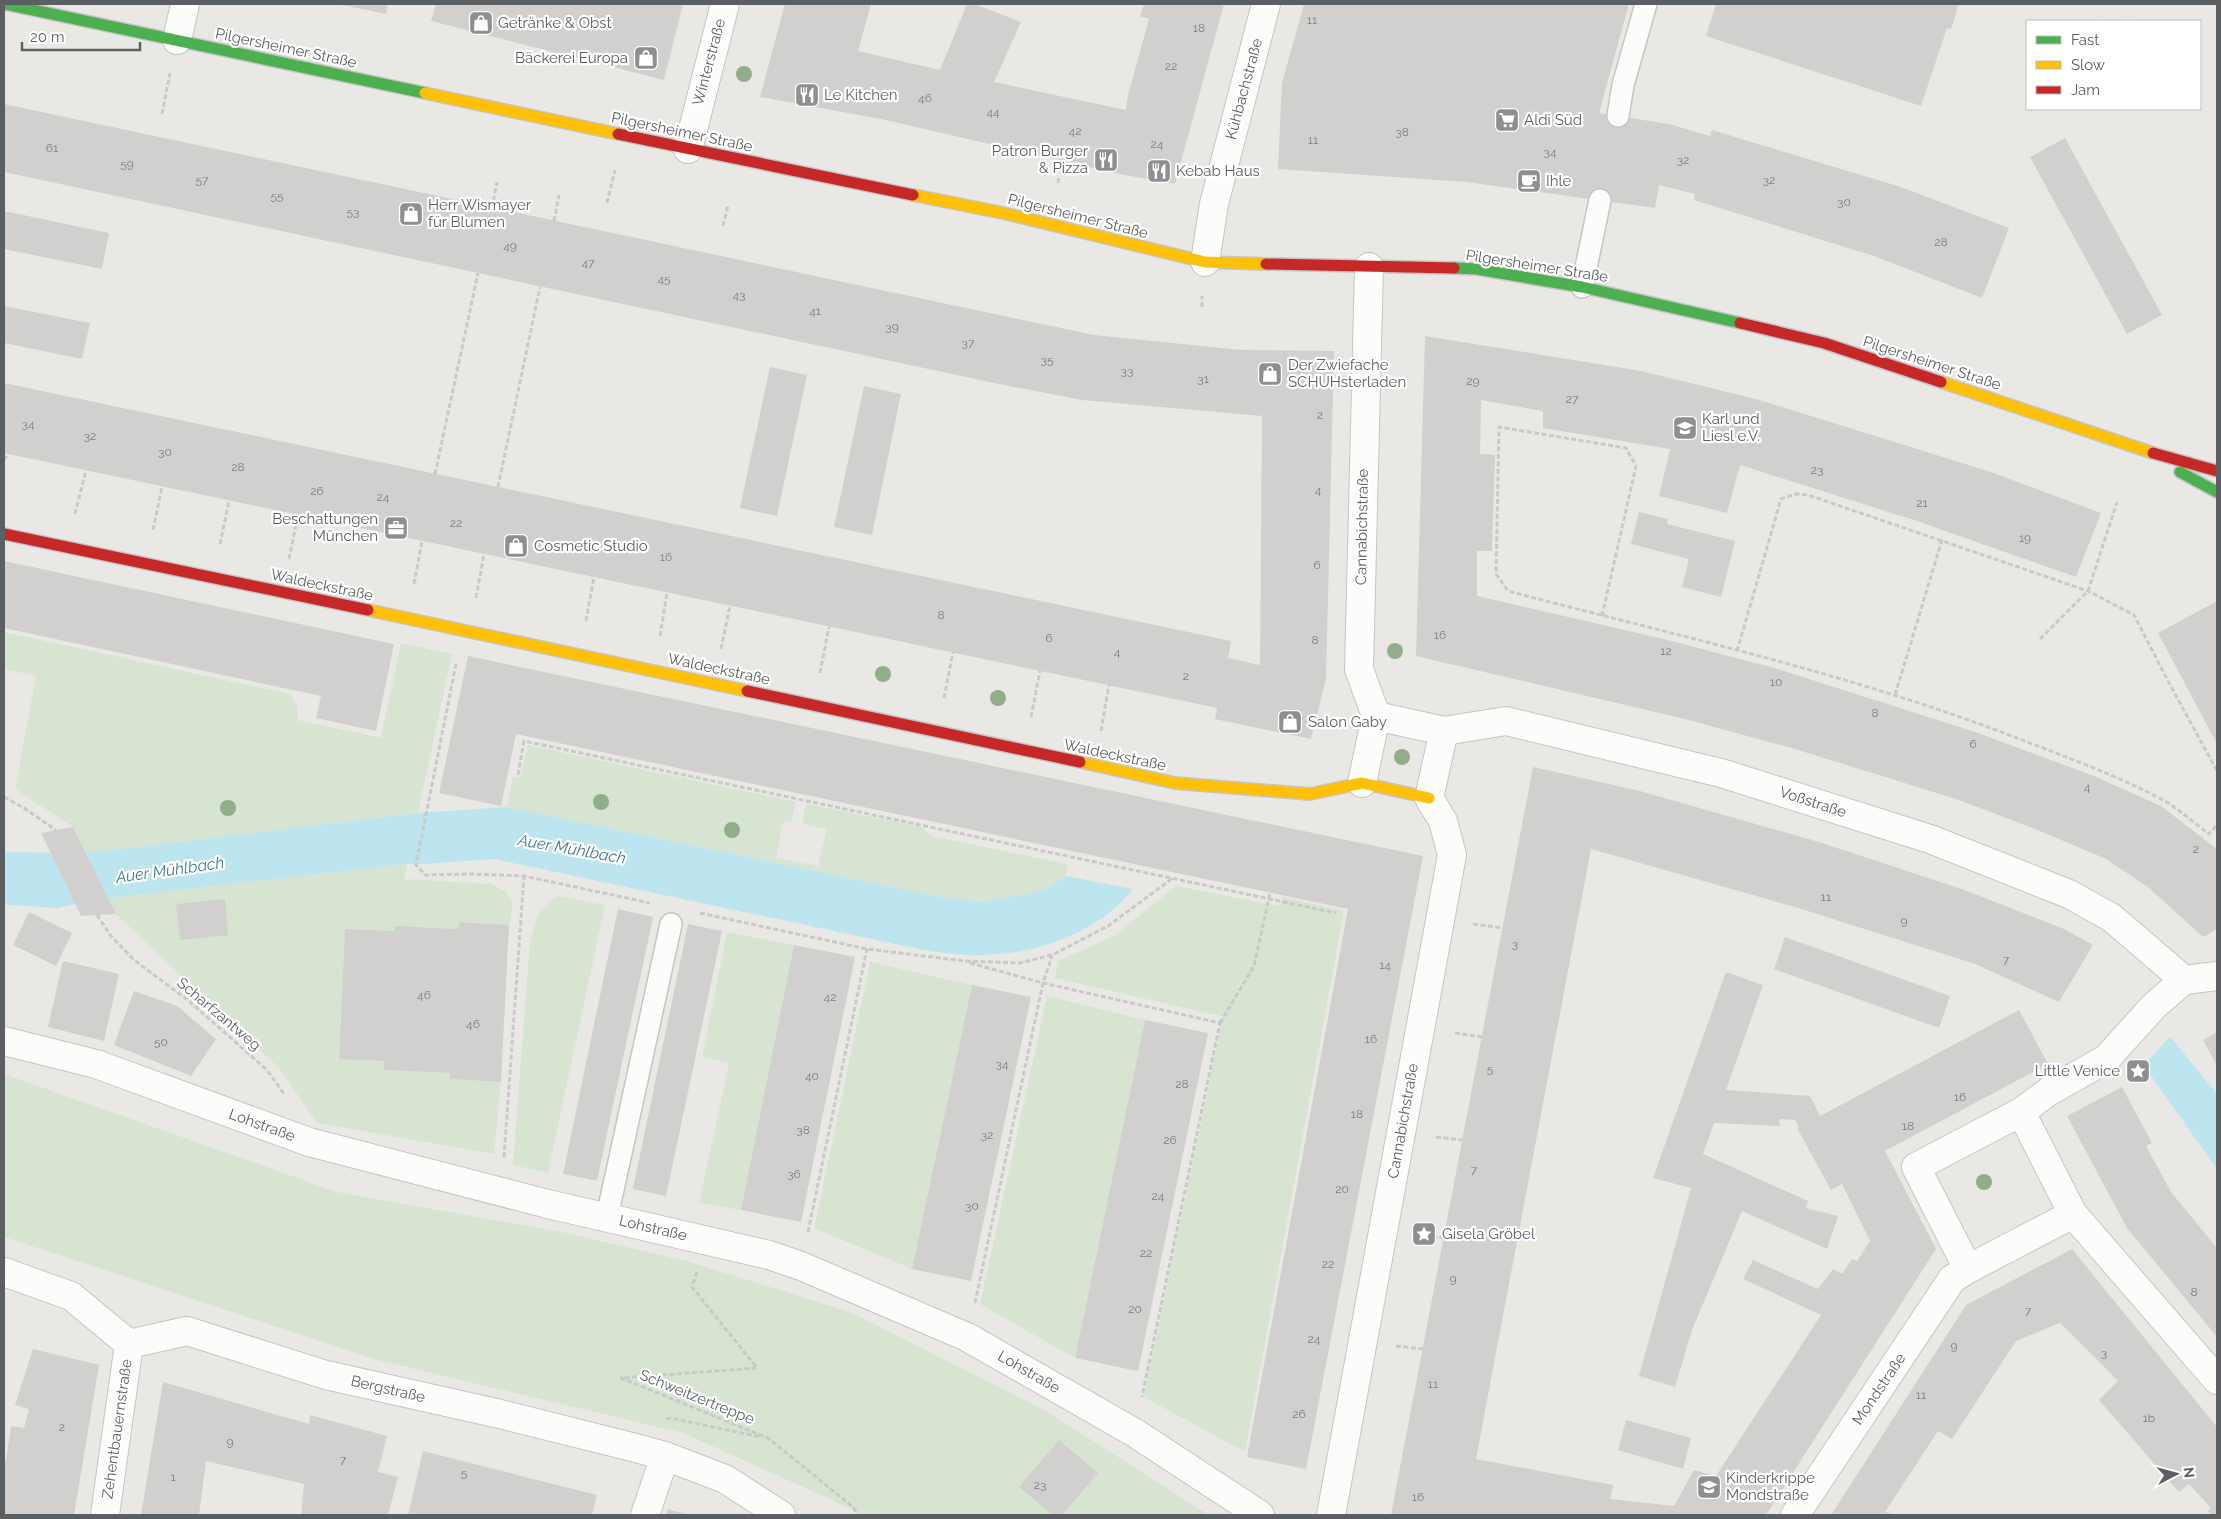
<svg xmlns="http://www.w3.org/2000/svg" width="2221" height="1519" font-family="Raleway,sans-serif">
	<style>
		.green { fill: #d7e4d2 }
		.water { fill: #bde5f0 }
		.building { fill: #d2d0ce }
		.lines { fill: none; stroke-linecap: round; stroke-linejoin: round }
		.lane-casing { stroke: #c4c5c4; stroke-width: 24 }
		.street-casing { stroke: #c4c5c4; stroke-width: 30 }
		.fast-casing { stroke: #c4c5c4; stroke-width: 14 }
		.slow-casing { stroke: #c4c5c4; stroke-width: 14 }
		.jam-casing { stroke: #c4c5c4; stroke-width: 14 }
		.path { stroke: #c7cbc7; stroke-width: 3; stroke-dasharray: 5 2.5; stroke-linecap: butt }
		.lane { stroke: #fcfcfb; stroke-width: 21 }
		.street { stroke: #fcfcfb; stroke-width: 28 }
		.fast { stroke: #4caf50; stroke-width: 11 }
		.slow { stroke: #ffc107; stroke-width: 11 }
		.jam { stroke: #c62828; stroke-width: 11 }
		.rail { stroke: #e1e0e0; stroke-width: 4; stroke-dasharray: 1 6; stroke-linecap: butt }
		.tree { fill: #91ad89 }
		.labels { text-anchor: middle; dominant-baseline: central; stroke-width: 4.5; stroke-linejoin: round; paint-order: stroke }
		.number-label { font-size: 12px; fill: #7a7c7e }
		.poi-label { font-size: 15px; fill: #5b5f62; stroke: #fff; text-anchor: start }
		.street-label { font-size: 15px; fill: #5b5f62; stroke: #fff }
		.water-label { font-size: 16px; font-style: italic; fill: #437b93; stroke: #fff }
	</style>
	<rect width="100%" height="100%" fill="#eae8e5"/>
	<path class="green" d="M4,632L290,694L297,705L298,720L381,738L401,643L452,654L418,813L86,853L73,827L15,789L36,676L4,669Z
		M528,745L796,802L791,822H783L776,858L818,866L827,829L802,824L806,804L922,827L931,836L1067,864L1066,876L1047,889L1023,895L980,902L940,897L507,807L513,777H520Z
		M407,864L404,879L492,884L506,892L513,904L509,925L459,922L458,929L395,926V931L345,929L339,1058L384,1061V1070L450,1073V1079L501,1082L494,1154L317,1123L279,1068L116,914L108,898Z
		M1176,886L1280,906L1283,897L1344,911L1245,1452L1144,1397L1223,1017L1055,978L1058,961L1114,936Z
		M557,896L605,905L548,1173L513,1165L530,941L539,912Z
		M727,932L794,945L741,1210L699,1203L729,1063L702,1057Z
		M870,962L972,985L912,1269L814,1228Z
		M1047,996L1145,1020L1075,1358L980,1304Z
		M4,1074L337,1192L562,1232L687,1261L850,1312L1043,1409L1209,1515H860L856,1511L683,1433L381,1361L4,1237Z"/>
	<path class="water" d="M507,807L940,897L980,902L1023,895L1047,889L1066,876L1133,889C1098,933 1037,954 982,955C963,956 943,953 924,950L494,859L426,864H407L108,898L57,908L10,905L4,903V852L86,853L418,813Z
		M2170,1036L2217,1094V1169L2144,1066Z"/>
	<path class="building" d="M337,4H388L386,14Z
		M436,4H683L664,80L431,21Z
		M785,4H871L858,51L940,70L967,4H974L1021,22L994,82L1126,110L1128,95L1149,19L1140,16L1144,4H1224L1175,184L1120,174L881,119L760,97Z
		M1304,4H1629L1599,113L1669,124L1710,136L1712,130L1901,187L2009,228L1982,298L1874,256L1694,200L1695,194L1659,185L1655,208L1467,182L1278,169L1282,83Z
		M1716,4H1959L1951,29L1947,28L1921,106L1706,36Z
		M4,104L1094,335L1241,350L1334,351L1326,679L1311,739L1215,719L1217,708L4,453V383L1231,641L1228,658L1260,665L1262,416L1082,400L999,384L4,172Z
		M2065,138L2162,315L2127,334L2030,157Z
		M4,211L109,233L102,269L4,249Z
		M4,306L90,323L82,359L4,343Z
		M1425,336L1641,371L1756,399L1991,472L2101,513L2076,577L1917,521L1740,465L1727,513L1659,496L1670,449L1543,428V411L1481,400L1480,454L1495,455L1492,551H1477V596L1668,640L1778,669L1978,733L2094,776L2161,806L2217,849V929L2203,937L2148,887L2106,859L2030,827L1956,799L1795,749L1685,719L1416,656Z
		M770,367L807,375L777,516L740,508Z
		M864,386L901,394L872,535L834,527Z
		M1639,512L1668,519L1667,524L1735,541L1721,597L1682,587L1689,559L1631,544Z
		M4,561L394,644L376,731L316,718L321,696L4,628Z
		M2217,601V744L2158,633Z
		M468,656L1423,856L1306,1469L1247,1457L1348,909L516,734L501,806L439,793Z
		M1533,767L1640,791L1819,842L1962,889L2064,929L2093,945L2059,1002L1975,964L1795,907L1591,849L1476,1459L1613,1485L1610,1499L1674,1506L1694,1470L1716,1476L1821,1315L1743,1279L1753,1260L1818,1289L1833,1269L1842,1274L1852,1259L1857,1261L1870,1241L1842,1184L1831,1190L1797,1128L1799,1127L1795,1120L1779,1119L1780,1126L1714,1123L1703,1154L1808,1201L1806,1208L1838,1216L1827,1249L1742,1211L1692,1330L1675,1387L1639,1376L1691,1188L1653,1178L1726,972L1763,985L1726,1090L1810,1096L1820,1116L2019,1010L2048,1064L1885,1151L1936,1249L1766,1515H1391Z
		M73,827L116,914L81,916L41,833Z
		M225,899L228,935L180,940L176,904Z
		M618,909L653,917L597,1181L563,1174Z
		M29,912L72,933L56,966L13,945Z
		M459,922L509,925L501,1082L450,1079V1073L384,1070V1061L339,1059L345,929L395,931V926L458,929Z
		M688,924L722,931L666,1196L633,1189Z
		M1785,937L1950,996L1939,1028L1774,969Z
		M794,945L855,957L801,1222L741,1210Z
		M63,961L119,974L104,1041L48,1027Z
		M972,985L1031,997L971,1281L912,1269Z
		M134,991L177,1006L216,1039L191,1076L114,1045Z
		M1145,1020L1208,1033L1138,1371L1075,1358Z
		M2217,1032V1066L2203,1040Z
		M2122,1087L2152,1143L2146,1146L2171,1192L2217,1248V1337L2127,1228L2067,1116Z
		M2072,1249L2217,1427V1515H2211L2208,1511L2211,1508L2189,1484L2179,1492L2099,1400L2118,1381L2060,1323L2016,1341L1952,1439L1938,1431L1885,1512L1898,1515H1831L1966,1305Z
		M33,1349L99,1365L74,1515H4V1461H6L11,1426L24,1428L29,1409L15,1405Z
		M163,1382L309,1424L310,1415L387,1436L378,1472L398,1477L388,1515H301L304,1484L206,1461L199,1515H141Z
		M1626,1420L1691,1438L1683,1469L1618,1450Z
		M1059,1440L1098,1473L1062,1515H1053L1019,1487Z
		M423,1451L597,1495L592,1515H408Z
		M668,1509L689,1515H666Z"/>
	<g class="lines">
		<defs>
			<path id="lane" d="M1618,116L1623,85L1646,4
				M1582,287L1600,200
				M607,1217L671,924"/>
			<path id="street" d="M177,40L185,4
				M688,149L725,4
				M1205,262L1214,204L1266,4
				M1376,716L1444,731L1506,721L1721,773L1930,839L2069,894L2112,918L2184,980L2217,976
				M1362,783L1376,716L1359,669L1369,267
				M4,1041L96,1064L309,1142L548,1204L769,1255L801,1266L967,1337L1135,1433L1260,1515
				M2021,1112L2073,1214L1968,1269L1916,1167Z
				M2021,1112L2048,1092L2106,1059L2154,1006L2184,980
				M2073,1214L2217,1380
				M4,1272L71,1296L129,1344L187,1331L326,1375L500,1414L632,1447L665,1456L725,1479L781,1515
				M105,1515L129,1344
				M645,1515L665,1456
				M1331,1515L1452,855L1443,821L1429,798L1444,731
				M1795,1515L1952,1279L1968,1269"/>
			<path id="fast" d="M5,4L425,93
				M1454,268L1477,269L1582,287L1740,323
				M2180,472L2217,492"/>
			<path id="slow" d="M425,93L618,134
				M913,195L1003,213L1205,262L1266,264
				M1941,382L2153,453
				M368,610L747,691
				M1080,762L1175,783L1310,794L1362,783L1429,798"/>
			<path id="jam" d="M618,134L913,195
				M1266,264L1454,268
				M1740,323L1824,343L1941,382
				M2153,453L2217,471
				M4,534L368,610
				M747,691L1080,762"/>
		</defs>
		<use href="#lane" class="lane-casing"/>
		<use href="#street" class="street-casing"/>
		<use href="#fast" class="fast-casing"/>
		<use href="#slow" class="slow-casing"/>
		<use href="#jam" class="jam-casing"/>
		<path class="path" d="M162,114L170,73
			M1058,183L1059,178
			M607,203L615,170
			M492,208L497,182
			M554,221L559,195
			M723,226L728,205
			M1202,307V296
			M4,460L8,454
			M435,474L478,273
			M498,487L540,287
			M75,514L86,470
			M153,530L162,487
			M220,544L229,501
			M289,559L298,515
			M414,584L422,541
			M476,598L484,554
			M1602,616L1636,466L1626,448L1499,427L1496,574L1508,591C1678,636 1852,674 2017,738C2066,757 2116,775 2163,800C2179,809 2194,823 2209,834L2217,825
			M586,621L594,577
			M660,636L667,593
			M2040,639L2088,591L2117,502
			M721,649L730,606
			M1737,651L1781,499L1796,494L1808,495L2088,591L2134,615L2168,681L2217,771
			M456,664L416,865L425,875L472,874L524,876L650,903
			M820,673L829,627
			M1895,695L1942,540
			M944,698L953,652
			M1031,717L1040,671
			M1101,731L1109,685
			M518,775L524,741L1336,913
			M4,797L24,808L56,830
			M700,913L867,949L965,961L1020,963L1052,955L1108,926L1173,878
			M97,915L111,936L134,960L190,1002L267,1070L285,1095
			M1473,924L1503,928
			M970,963L1043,983L1220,1023L1142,1397
			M1220,1023L1254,966L1270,893
			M1455,1033L1482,1037
			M1436,1137L1462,1140
			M504,1157L524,876
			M808,1232L867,949
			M1417,1235L1444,1238
			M697,1272L692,1287L757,1368L621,1378L768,1438L853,1507L858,1515
			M975,1303L1043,983L1052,956
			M1396,1346L1423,1349
			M666,1419L670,1418L761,1437"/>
		<use href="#lane" class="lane"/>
		<use href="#street" class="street"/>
		<use href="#fast" class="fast"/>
		<use href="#slow" class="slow"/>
		<use href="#jam" class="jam"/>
		<path class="rail" d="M2095,4L2104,21
			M2121,4L2131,21
			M2151,109L2217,232
			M2178,109L2217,182"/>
	</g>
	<g class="tree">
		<circle cx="744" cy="74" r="8"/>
		<circle cx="1395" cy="651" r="8"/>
		<circle cx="883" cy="674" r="8"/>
		<circle cx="998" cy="698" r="8"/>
		<circle cx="1402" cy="757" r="8"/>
		<circle cx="601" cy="802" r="8"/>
		<circle cx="228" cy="808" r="8"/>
		<circle cx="732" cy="830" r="8"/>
		<circle cx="1984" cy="1182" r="8"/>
	</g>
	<defs>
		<symbol id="shop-square" viewBox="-11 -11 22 22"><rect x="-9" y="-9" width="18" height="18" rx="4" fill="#8d8f90" stroke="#fff"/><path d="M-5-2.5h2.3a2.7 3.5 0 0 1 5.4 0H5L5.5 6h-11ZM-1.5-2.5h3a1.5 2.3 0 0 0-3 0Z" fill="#fff"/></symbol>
		<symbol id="restaurant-square" viewBox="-11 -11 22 22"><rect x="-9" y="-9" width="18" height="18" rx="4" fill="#8d8f90" stroke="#fff"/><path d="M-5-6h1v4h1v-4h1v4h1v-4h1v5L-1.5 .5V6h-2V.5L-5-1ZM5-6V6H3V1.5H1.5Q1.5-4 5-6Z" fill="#fff"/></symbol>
		<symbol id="supermarket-square" viewBox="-11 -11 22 22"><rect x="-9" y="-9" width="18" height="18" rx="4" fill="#8d8f90" stroke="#fff"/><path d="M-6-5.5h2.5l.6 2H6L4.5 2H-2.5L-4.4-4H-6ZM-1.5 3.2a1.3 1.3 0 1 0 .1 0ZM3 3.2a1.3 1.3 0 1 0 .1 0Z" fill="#fff"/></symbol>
		<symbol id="cafe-square" viewBox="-11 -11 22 22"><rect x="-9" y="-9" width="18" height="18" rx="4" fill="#8d8f90" stroke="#fff"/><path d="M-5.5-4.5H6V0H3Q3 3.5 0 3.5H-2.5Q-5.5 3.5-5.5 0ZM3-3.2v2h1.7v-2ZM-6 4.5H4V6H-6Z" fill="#fff"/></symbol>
		<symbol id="school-square" viewBox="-11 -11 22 22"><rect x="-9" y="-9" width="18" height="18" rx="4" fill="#8d8f90" stroke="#fff"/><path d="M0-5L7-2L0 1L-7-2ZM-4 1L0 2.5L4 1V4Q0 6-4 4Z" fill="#fff"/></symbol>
		<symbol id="office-square" viewBox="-11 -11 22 22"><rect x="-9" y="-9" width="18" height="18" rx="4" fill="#8d8f90" stroke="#fff"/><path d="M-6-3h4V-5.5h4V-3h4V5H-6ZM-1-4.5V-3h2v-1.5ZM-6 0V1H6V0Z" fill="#fff"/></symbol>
		<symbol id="sight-square" viewBox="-11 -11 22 22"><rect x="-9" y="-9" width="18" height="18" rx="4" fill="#8d8f90" stroke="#fff"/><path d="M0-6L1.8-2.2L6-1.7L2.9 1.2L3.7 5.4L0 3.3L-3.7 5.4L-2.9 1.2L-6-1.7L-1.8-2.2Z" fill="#fff"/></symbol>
	</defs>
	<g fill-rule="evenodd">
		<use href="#shop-square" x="467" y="9" width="28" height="28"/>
		<use href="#shop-square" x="632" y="44" width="28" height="28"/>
		<use href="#restaurant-square" x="793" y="81" width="28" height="28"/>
		<use href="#supermarket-square" x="1493" y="106" width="28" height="28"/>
		<use href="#restaurant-square" x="1092" y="146" width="28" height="28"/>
		<use href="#restaurant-square" x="1145" y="157" width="28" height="28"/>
		<use href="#cafe-square" x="1515" y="167" width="28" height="28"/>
		<use href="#shop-square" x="397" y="200" width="28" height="28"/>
		<use href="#shop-square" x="1256" y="360" width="28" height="28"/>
		<use href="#school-square" x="1671" y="414" width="28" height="28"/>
		<use href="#office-square" x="382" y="514" width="28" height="28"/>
		<use href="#shop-square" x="502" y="532" width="28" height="28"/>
		<use href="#shop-square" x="1276" y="708" width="28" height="28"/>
		<use href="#sight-square" x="2124" y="1057" width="28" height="28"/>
		<use href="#sight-square" x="1410" y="1220" width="28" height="28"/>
		<use href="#school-square" x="1695" y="1473" width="28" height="28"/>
	</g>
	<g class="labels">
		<g class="number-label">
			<text x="1312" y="20">11</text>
			<text x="1199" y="28">18</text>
			<text x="1171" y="66">22</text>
			<text x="925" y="98">46</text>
			<text x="993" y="112">44</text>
			<text x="1075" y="131">42</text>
			<text x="1402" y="132">38</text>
			<text x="1313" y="140">11</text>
			<text x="1157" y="144">24</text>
			<text x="52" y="148">61</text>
			<text x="1550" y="152">34</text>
			<text x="1683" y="160">32</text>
			<text x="127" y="164">59</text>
			<text x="202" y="180">57</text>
			<text x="1769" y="180">32</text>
			<text x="277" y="196">55</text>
			<text x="1844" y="202">30</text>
			<text x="353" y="212">53</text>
			<text x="1941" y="242">28</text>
			<text x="510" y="246">49</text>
			<text x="588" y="263">47</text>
			<text x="664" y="279">45</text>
			<text x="739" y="295">43</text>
			<text x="815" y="311">41</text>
			<text x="892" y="327">39</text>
			<text x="968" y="343">37</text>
			<text x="1047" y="360">35</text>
			<text x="1127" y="371">33</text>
			<text x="1203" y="379">31</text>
			<text x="1473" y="381">29</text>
			<text x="1572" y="399">27</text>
			<text x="1320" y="415">2</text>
			<text x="28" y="424">34</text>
			<text x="90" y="436">32</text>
			<text x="165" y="452">30</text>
			<text x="238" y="467">28</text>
			<text x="1817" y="470">23</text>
			<text x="1318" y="490">4</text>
			<text x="317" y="491">26</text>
			<text x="383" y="497">24</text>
			<text x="1922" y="503">21</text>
			<text x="456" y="523">22</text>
			<text x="2025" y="538">19</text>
			<text x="666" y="557">16</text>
			<text x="1317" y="565">6</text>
			<text x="941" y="615">8</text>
			<text x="1440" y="635">16</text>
			<text x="1049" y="638">6</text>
			<text x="1315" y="640">8</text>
			<text x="1666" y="651">12</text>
			<text x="1117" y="652">4</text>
			<text x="1186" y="676">2</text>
			<text x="1776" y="682">10</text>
			<text x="1875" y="713">8</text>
			<text x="1973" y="744">6</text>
			<text x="2087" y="787">4</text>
			<text x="2196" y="849">2</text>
			<text x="1826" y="897">11</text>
			<text x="1904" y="921">9</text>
			<text x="1515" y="944">3</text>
			<text x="2006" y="960">7</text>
			<text x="1385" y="965">14</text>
			<text x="424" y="995">46</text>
			<text x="830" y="997">42</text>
			<text x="473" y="1024">46</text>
			<text x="1371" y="1039">16</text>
			<text x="161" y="1042">50</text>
			<text x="1002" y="1064">34</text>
			<text x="1490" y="1069">5</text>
			<text x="812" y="1076">40</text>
			<text x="1182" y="1084">28</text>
			<text x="1960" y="1097">16</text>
			<text x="1357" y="1114">18</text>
			<text x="1908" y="1126">18</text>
			<text x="803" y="1130">38</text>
			<text x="987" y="1135">32</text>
			<text x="1170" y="1140">26</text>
			<text x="1474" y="1170">7</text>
			<text x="794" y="1174">36</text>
			<text x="1342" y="1189">20</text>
			<text x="1158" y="1196">24</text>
			<text x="972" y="1206">30</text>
			<text x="1146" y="1253">22</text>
			<text x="1328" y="1264">22</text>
			<text x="1453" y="1279">9</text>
			<text x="2194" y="1292">8</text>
			<text x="1135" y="1309">20</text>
			<text x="2028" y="1311">7</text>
			<text x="1314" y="1339">24</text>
			<text x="1954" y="1346">9</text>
			<text x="2104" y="1353">3</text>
			<text x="1433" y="1384">11</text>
			<text x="1921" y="1395">11</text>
			<text x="1299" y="1414">26</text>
			<text x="2149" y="1418">1b</text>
			<text x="62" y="1427">2</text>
			<text x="230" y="1442">9</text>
			<text x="343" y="1460">7</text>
			<text x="464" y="1473">5</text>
			<text x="173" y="1477">1</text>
			<text x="1040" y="1485">23</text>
			<text x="1418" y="1497">16</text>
		</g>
		<g class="poi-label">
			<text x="498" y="23">Getränke &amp; Obst</text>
			<text x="628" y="58" text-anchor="end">Bäckerei Europa</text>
			<text x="824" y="95">Le Kitchen</text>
			<text x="1524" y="120">Aldi Süd</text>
			<text x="1088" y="151" text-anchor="end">Patron Burger<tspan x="1088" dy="17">&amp; Pizza</tspan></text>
			<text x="1176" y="171">Kebab Haus</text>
			<text x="1546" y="181">Ihle</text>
			<text x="428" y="205">Herr Wismayer<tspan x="428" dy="17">für Blumen</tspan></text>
			<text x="1288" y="365">Der Zwiefache<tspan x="1288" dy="17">SCHUHsterladen</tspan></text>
			<text x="1702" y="419">Karl und<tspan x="1702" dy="17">Liesl e.V.</tspan></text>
			<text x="378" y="519" text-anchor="end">Beschattungen<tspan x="378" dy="17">München</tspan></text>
			<text x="534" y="546">Cosmetic Studio</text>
			<text x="1308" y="722">Salon Gaby</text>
			<text x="2120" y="1071" text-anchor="end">Little Venice</text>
			<text x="1442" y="1234">Gisela Gröbel</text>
			<text x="1726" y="1478">Kinderkrippe<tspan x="1726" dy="17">Mondstraße</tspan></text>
		</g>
		<g class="street-label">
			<text transform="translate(286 48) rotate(12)">Pilgersheimer Straße</text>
			<text transform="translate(709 62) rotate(-75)">Winterstraße</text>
			<text transform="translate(1244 89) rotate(-75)">Kühbachstraße</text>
			<text transform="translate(682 132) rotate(12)">Pilgersheimer Straße</text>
			<text transform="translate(1078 216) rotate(14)">Pilgersheimer Straße</text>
			<text transform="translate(1537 266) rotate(9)">Pilgersheimer Straße</text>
			<text transform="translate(1932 363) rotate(18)">Pilgersheimer Straße</text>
			<text transform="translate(1362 527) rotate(-89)">Cannabichstraße</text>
			<text transform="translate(322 585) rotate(12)">Waldeckstraße</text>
			<text transform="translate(719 669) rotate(12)">Waldeckstraße</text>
			<text transform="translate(1115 755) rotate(12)">Waldeckstraße</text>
			<text transform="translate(1813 802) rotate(18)">Voßstraße</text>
			<text transform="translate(219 1014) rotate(40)">Scharfzantweg</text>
			<text transform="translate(1403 1121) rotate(-80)">Cannabichstraße</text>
			<text transform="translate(262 1125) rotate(20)">Lohstraße</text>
			<text transform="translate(653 1228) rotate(13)">Lohstraße</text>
			<text transform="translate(1029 1372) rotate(30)">Lohstraße</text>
			<text transform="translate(388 1389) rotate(13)">Bergstraße</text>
			<text transform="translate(1879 1389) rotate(-56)">Mondstraße</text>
			<text transform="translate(697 1397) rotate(22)">Schweitzertreppe</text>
			<text transform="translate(117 1429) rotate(-82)">Zehentbauernstraße</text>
		</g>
		<g class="water-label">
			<text transform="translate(572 849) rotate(10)">Auer Mühlbach</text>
			<text transform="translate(170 870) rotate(-8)">Auer Mühlbach</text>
		</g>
	</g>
	<rect width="2221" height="1519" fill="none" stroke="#5b5f62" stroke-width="10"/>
	<rect x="2026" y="20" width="175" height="90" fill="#ffffff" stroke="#bdbfc0"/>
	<rect x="2036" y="36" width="25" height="8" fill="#4caf50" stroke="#bdbfc0"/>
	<text x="2071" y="45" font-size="15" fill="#5b5f62">Fast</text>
	<rect x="2036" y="61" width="25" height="8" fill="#ffc107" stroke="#bdbfc0"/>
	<text x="2071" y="70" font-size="15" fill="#5b5f62">Slow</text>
	<rect x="2036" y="86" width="25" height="8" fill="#c62828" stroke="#bdbfc0"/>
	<text x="2071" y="95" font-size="15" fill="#5b5f62">Jam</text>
	<g transform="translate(2176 1474) rotate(84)" stroke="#ffffff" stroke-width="4" paint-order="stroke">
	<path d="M0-4L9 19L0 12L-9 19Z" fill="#5b5f62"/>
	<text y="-8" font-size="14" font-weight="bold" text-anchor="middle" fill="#5b5f62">N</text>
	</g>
	<path d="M22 42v8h118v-8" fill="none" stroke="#5b5f62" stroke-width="2.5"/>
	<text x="30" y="42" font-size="15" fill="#5b5f62" stroke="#ffffff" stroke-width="4" paint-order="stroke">20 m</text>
</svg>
